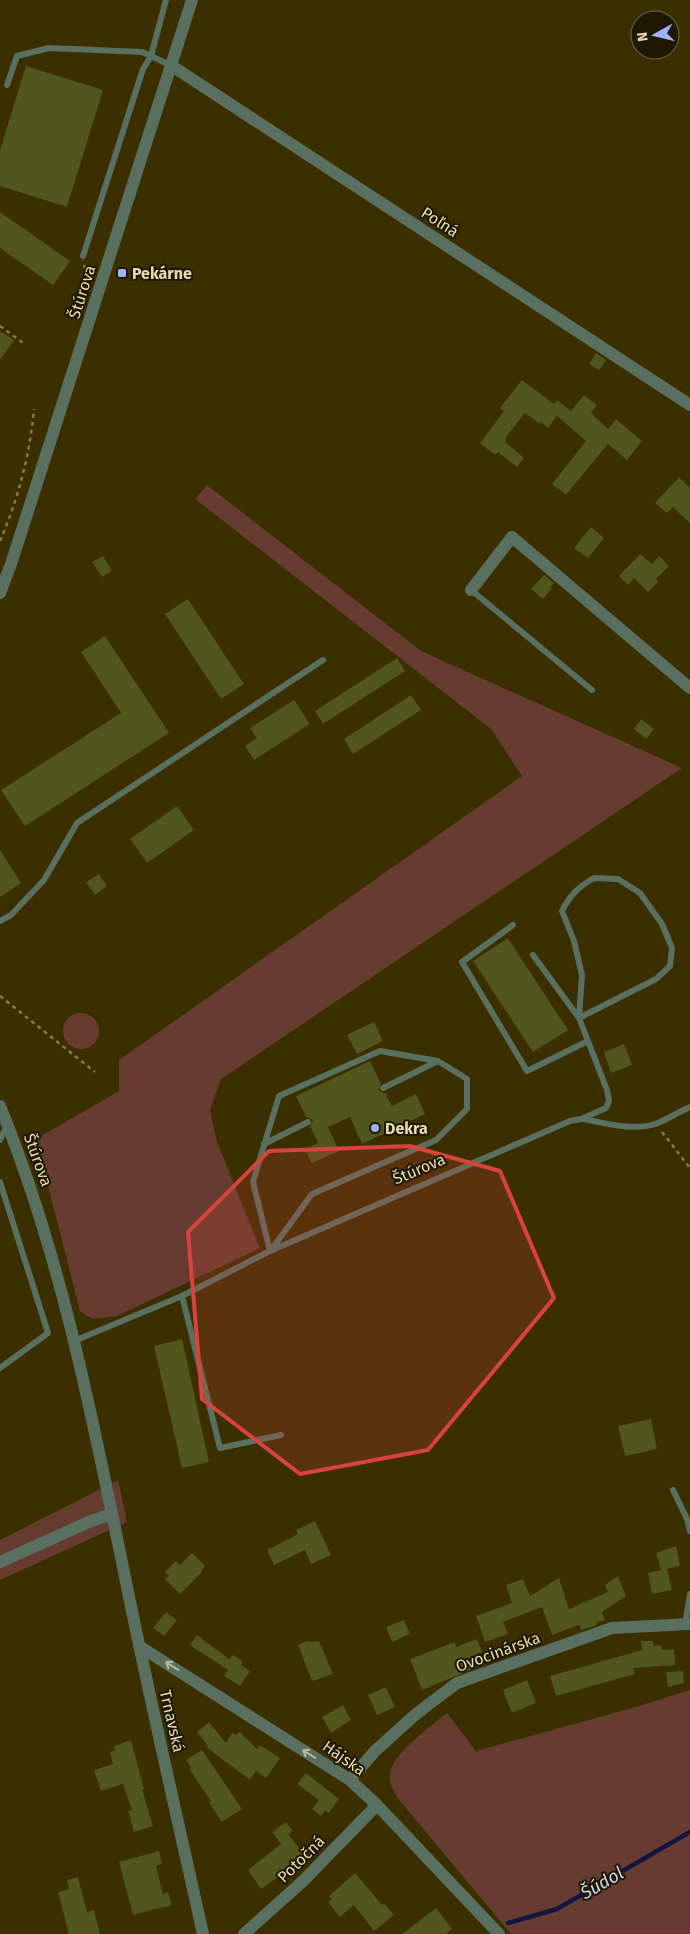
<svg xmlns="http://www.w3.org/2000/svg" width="690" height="1934" font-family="'Fira Sans',sans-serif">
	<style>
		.green { fill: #663c31 }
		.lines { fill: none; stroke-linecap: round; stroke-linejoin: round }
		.stream { stroke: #121641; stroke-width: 4.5 }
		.building { fill: #51561c }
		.path { stroke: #85794d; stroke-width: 2.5; stroke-dasharray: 4 4; stroke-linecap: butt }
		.service { stroke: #596f5f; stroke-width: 6 }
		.minor { stroke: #596f5f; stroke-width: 12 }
		.tertiary { stroke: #596f5f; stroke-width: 12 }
		.oneway { stroke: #bcbb99 }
		.marked { fill: #d8433d; fill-opacity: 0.2; stroke: #d8433d; stroke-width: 4; stroke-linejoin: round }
		.poi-dot { fill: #a2b2fd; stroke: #1f1800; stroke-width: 2 }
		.labels { text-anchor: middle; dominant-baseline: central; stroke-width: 4; stroke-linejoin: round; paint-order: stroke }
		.street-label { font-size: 16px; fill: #e6dbb2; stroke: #1f1800 }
		.poi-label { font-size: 16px; font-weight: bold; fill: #e6dbb2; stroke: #1f1800; text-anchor: start }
		.water-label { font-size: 18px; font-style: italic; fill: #cdd5f5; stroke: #1f1800 }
	</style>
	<rect width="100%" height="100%" fill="#3b2f00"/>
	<path class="green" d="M207,485L421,651L682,768L221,1079L210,1110L217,1142L260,1248L117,1316L92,1319L80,1311L36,1139L119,1091V1060L522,776L491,729L195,499Z
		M63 1031a18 18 0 1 1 36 0a18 18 0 1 1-36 0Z
		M118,1480L127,1522L0,1580V1540Z
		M690,1690V1934H511L399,1800C394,1791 389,1784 390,1774C392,1754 431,1726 447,1713L476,1751L639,1706Z"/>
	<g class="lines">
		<path class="stream" d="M508,1923L557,1909L690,1832"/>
	</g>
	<path class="building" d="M26,66L103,90L67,207L0,186V150Z
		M0,212L70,261L53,285L0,248Z
		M0,331L14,340L0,360Z
		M596,353L606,360L599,370L589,364Z
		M522,380L551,402L555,404L557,400L571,411L584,395L597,405L591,413L608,429L616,419L642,441L627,460L608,444L566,495L552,484L586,441L557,416L548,428L541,422L540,424L525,413L505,438L507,440L505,442L524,458L517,467L498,452L495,455L480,443L504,411L500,408Z
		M679,477L690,488V523L673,507L667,513L655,503Z
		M591,527L604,538L588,558L574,548Z
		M640,554L652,564L659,556L669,566L656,579L658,582L648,592L634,578L628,585L619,576Z
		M103,556L112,571L102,577L92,562Z
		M544,575L554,583L551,586L552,588L543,599L531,589Z
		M188,599L244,684L221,699L165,614Z
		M105,636L169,733L25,826L1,790L121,713L81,652Z
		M397,658L405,671L323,724L315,711Z
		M411,695L421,710L353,754L344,739Z
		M294,700L310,724L254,760L245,746L257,738L250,728Z
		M641,719L654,729L646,739L634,729Z
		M177,806L194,830L147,863L130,839Z
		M0,850L21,883L0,897Z
		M99,874L107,886L95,895L86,882Z
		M508,938L568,1030L533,1052L473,961Z
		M374,1022L383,1041L357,1054L347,1035Z
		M624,1044L632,1065L611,1073L604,1052Z
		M370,1061L381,1084L378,1090L381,1092L385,1093L392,1106L416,1094L425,1114L362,1144L350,1117L328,1127L339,1151L312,1163L305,1149L318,1143L310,1126L313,1120L310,1118L306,1117L296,1096Z
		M182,1339L209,1462L182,1468L154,1346Z
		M651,1419L657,1449L625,1456L618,1426Z
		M315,1521L331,1555L311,1564L305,1550L274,1565L267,1550L298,1534L296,1530Z
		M676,1546L680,1566L667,1569L672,1590L652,1594L648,1573L661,1570L656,1553Z
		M192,1553L205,1566L201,1571L202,1572L180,1594L165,1579L169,1576L165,1572L176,1561L180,1565Z
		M618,1576L626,1596L602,1612L605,1620L596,1623L597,1625L581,1630L579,1625L552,1635L542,1607L503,1622L508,1634L485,1642L476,1616L512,1603L506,1585L523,1579L530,1596L559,1578L569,1609L608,1592L605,1585Z
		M166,1612L177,1620L164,1636L153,1628Z
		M404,1620L410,1634L392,1642L386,1627Z
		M197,1635L229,1659L233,1655L243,1661L241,1665L250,1671L240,1686L224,1676L228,1670L190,1645Z
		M477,1639L482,1652L470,1657L475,1668L422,1690L410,1659L455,1642L456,1647Z
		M307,1641L313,1642L319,1641L333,1674L312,1681L298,1645Z
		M641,1641H653L654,1646L661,1645L662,1650L674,1649L675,1665L633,1668L635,1674L556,1696L550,1676L642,1650Z
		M683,1671L684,1683L668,1687L666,1672Z
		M527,1680L536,1703L512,1713L503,1690Z
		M386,1687L395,1707L377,1715L368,1695Z
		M343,1705L351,1720L331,1733L322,1717Z
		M209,1722L226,1743L232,1733L236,1735L240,1732L257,1749L260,1745L280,1758L266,1778L256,1771L250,1780L206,1747L208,1746L197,1732Z
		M131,1740L144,1789H142L153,1826L134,1832L128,1811L132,1810L123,1784L101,1791L94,1770L113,1764L110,1752L115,1750L114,1746Z
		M202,1750L242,1809L222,1822L209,1802L211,1801L190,1770L191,1767L186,1760Z
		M306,1773L339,1799L329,1813L325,1810L321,1816L312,1809L319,1800L297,1784Z
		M286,1822L293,1831L288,1834L304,1854L277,1874L279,1876L261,1889L248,1870L281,1844L272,1832Z
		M159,1851L162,1864L156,1866L163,1894L168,1892L172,1905L133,1915L119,1862Z
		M355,1873L382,1905L384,1903L394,1915L374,1931L354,1905L340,1917L328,1902L332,1899L329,1896Z
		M78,1877L87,1912L94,1910L100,1934H69L58,1892L69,1889L67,1880Z
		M436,1908L452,1929L446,1934H402Z"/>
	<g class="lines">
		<path class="path" d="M84,265L88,277
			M0,326L26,345
			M0,541C18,500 30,454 34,409
			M0,996L95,1072
			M662,1132L690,1168"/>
		<path class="service" d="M166,0L151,56L172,66
			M7,85L17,56L49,48L142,52L151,56L143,69L83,256
			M471,590L592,690
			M594,878L618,879L640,893L662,924L672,948L670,966L656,979L579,1018L582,975L574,941L562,911C570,895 578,887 594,878Z
			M0,921L11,915L44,880L77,823L323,660
			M513,925L462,962L527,1071L588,1041
			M583,1119C606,1123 635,1132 658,1123C669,1118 679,1112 690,1107
			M0,1140L7,1125
			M264,1144L308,1122
			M0,1182L48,1333L0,1368
			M271,1250L312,1194L436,1140L467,1109V1079L438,1061L383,1088
			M270,1251L253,1182L279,1096L380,1051L438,1061
			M182,1296L220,1448L281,1435
			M74,1341L182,1296L270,1251L570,1121L581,1119L606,1108L609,1101L607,1090L579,1018L533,955
			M673,1490L687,1519L690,1531
			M685,1624L690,1594"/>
		<path class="minor" d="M172,66L690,405
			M471,590L512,537L690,688
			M139,1646L350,1780L377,1805L499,1934
			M350,1780L375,1751L416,1714L457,1683L612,1628L690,1624
			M244,1934L303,1881L377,1805"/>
		<path class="tertiary" d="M0,593L11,564L192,0
			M0,1106C62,1258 93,1421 126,1582C150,1700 177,1817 203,1934
			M0,1562L91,1521L112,1514"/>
	</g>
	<defs><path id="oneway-shaft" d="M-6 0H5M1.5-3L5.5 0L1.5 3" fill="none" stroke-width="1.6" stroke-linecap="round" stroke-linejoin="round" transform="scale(1.25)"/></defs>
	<g class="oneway">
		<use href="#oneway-shaft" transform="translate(172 1666) rotate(-148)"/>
		<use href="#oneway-shaft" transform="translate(309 1754) rotate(-148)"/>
	</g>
	<path class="marked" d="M410,1146L500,1171L554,1298L428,1450L300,1474L202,1399L188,1232L269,1151Z"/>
	<g class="poi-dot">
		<rect x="117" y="268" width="10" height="10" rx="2.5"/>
		<circle cx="375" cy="1128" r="5"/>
	</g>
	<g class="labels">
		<g class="street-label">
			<text transform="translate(440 222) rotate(33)">Poľná</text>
			<text transform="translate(82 292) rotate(-72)">Štúrova</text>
			<text transform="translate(38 1160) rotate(70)">Štúrova</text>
			<text transform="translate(419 1169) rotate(-23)">Štúrova</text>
			<text transform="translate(498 1652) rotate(-20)">Ovocinárska</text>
			<text transform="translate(172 1721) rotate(77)">Trnavská</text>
			<text transform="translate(344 1758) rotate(35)">Hájska</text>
			<text transform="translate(301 1859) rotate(-45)">Potočná</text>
		</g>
		<g class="poi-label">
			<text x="132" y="273">Pekárne</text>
			<text x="385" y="1128">Dekra</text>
		</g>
		<g class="water-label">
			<text transform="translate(602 1883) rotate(-30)">Šúdol</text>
		</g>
	</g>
	<g transform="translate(655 35) rotate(262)"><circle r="24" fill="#1f1800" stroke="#6f6647"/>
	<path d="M0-4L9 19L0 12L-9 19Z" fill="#a2b2fd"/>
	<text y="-8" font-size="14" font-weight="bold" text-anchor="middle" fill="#e6dbb2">N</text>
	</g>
</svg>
